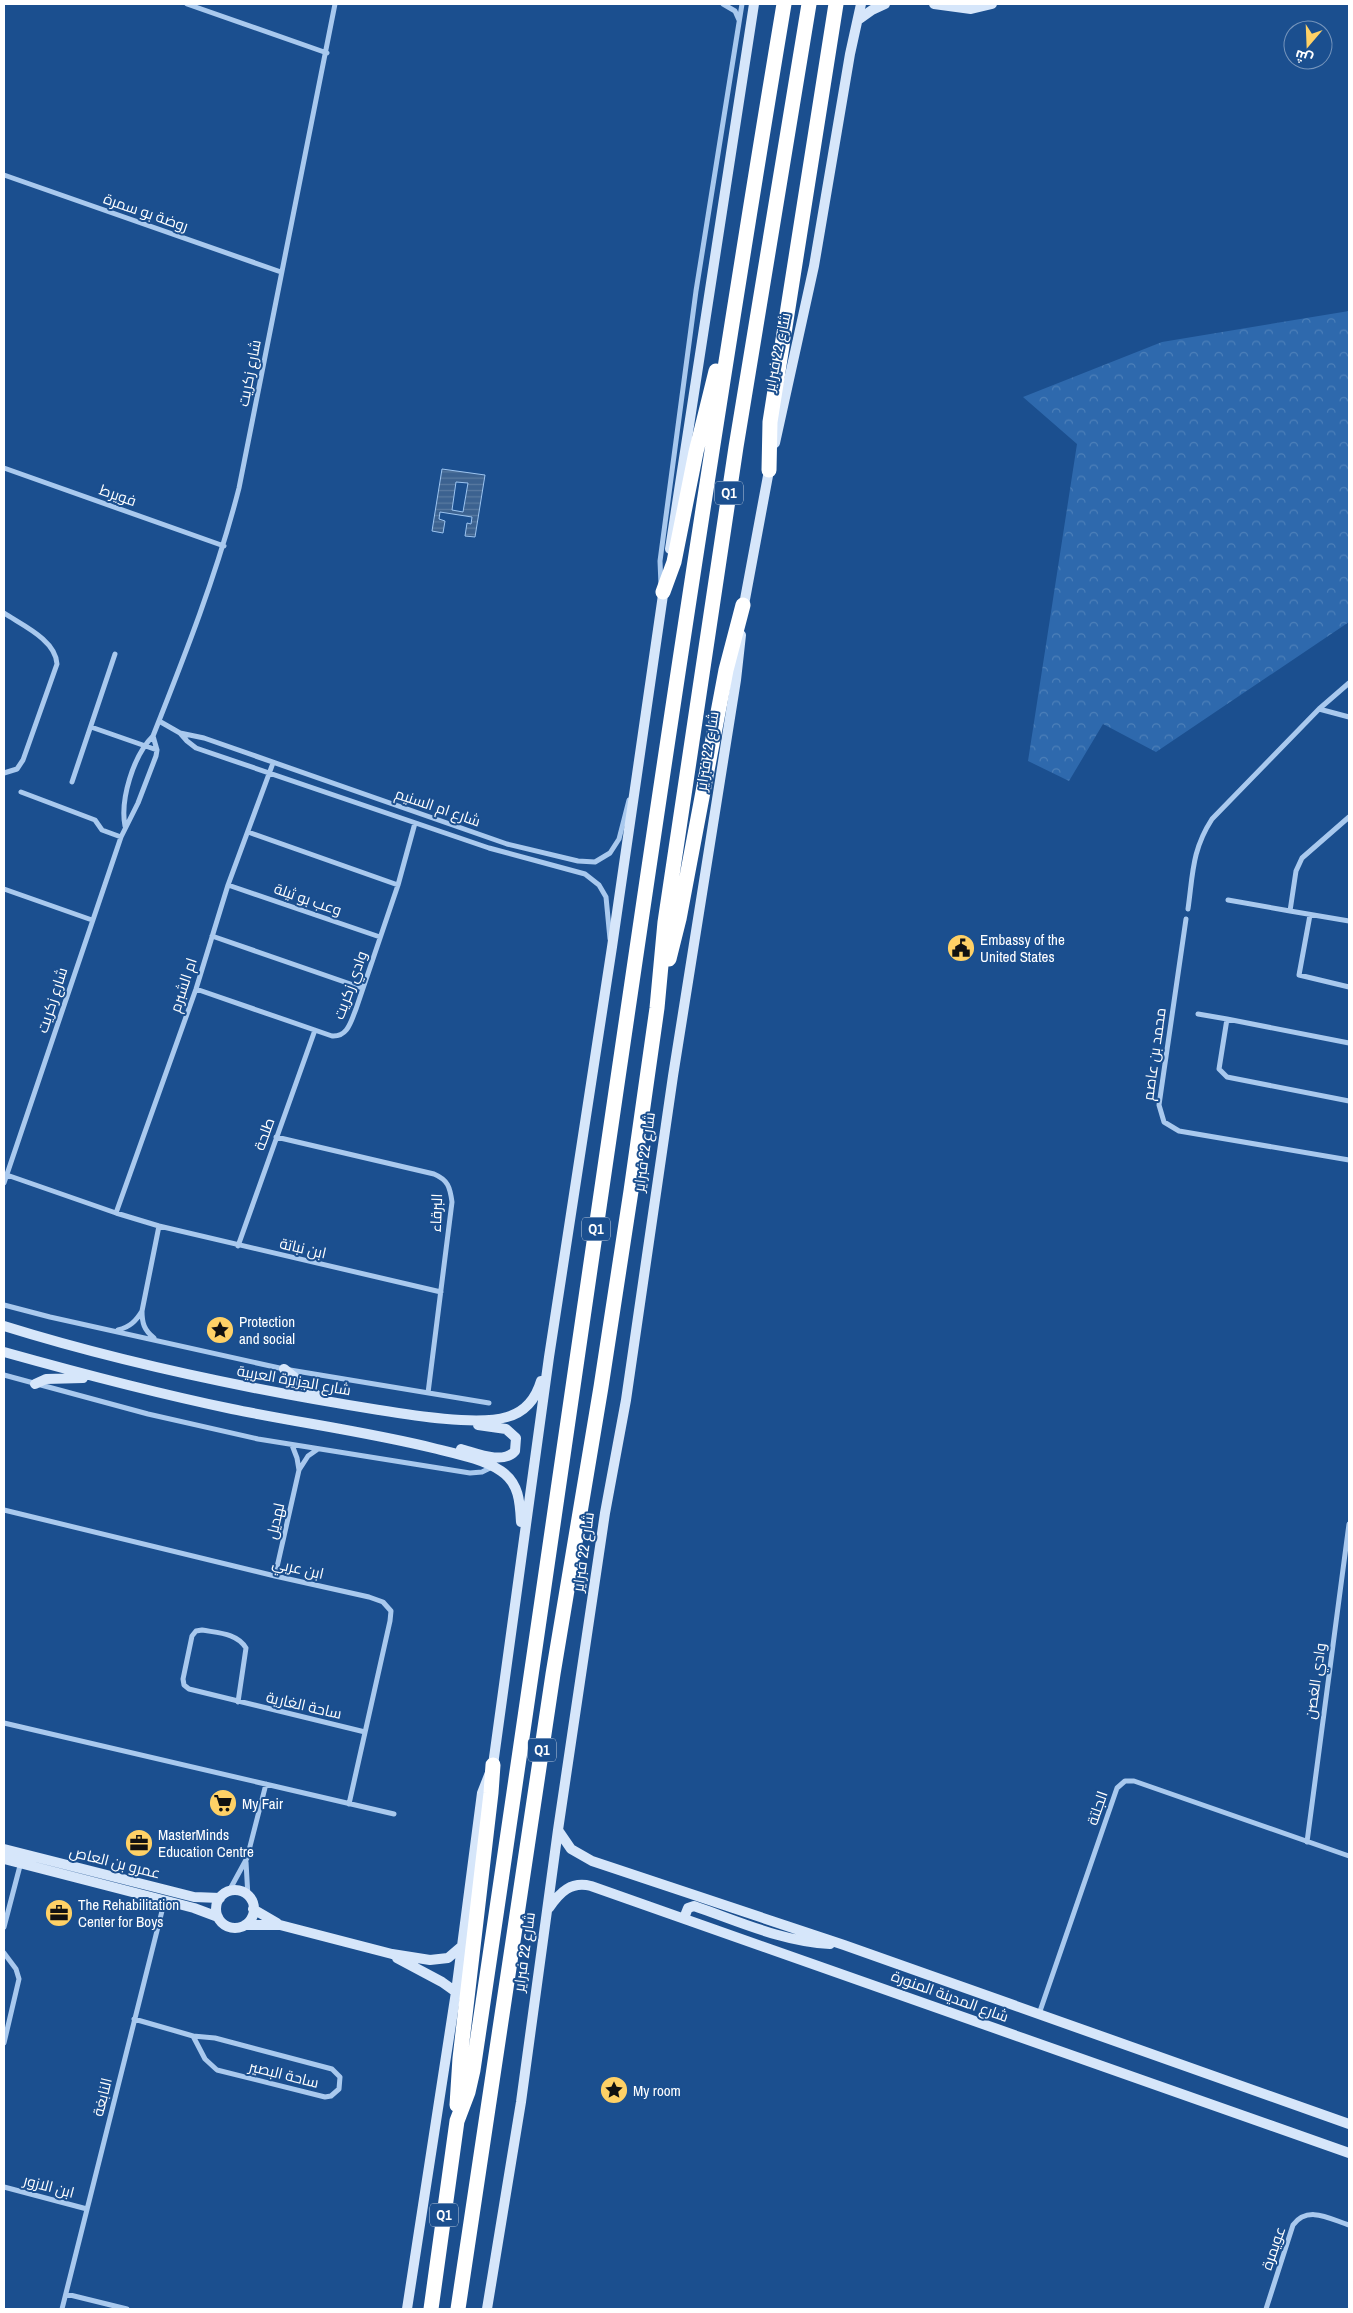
<svg xmlns="http://www.w3.org/2000/svg" width="1353" height="2313" font-family="'Archivo Narrow',Cairo,sans-serif">
	<style>
		.forest { fill: url(#forest-crowns) }
		.water { fill: url(#water-rules); stroke: #9cc4f0; fill-rule: evenodd }
		.lines { fill: none; stroke-linecap: round; stroke-linejoin: round }
		.street { stroke: #a9c9ee; stroke-width: 5 }
		.secondary { stroke: #d6e6fa; stroke-width: 10 }
		.highway { stroke: #fff; stroke-width: 15 }
		.labels { text-anchor: middle; dominant-baseline: central; stroke-width: 4; stroke-linejoin: round; paint-order: stroke }
		.shield { fill: #1b4f8f; stroke: #bbcadd; stroke-width: 1 }
		.shield-label { font-size: 14px; font-weight: bold; fill: #fff }
		.street-label { font-size: 15px; fill: #fff; stroke: #1b4f8f }
		.poi-label { font-size: 15px; fill: #fff; stroke: #1b4f8f; text-anchor: start }
	</style>
	<defs>
		<pattern id="forest-crowns" width="20" height="18" patternUnits="userSpaceOnUse" patternTransform="scale(1.25)"><rect width="20" height="18" fill="#2e69ad"/><path d="M2 6a3 3 0 1 1 6 0M12 15a3 3 0 1 1 6 0" fill="none" stroke="#4d80b9"/></pattern>
		<pattern id="water-rules" width="6" height="5" patternUnits="userSpaceOnUse" patternTransform="scale(1.25)"><rect width="6" height="5" fill="#3c6290"/><path d="M0 2.5h6" fill="none" stroke="#597aa1"/></pattern>
	</defs>
	<rect width="100%" height="100%" fill="#1b4f8f"/>
	<path class="forest" d="M1349,311V622L1156,752L1103,724L1069,781L1028,761L1077,444L1023,397L1162,342Z"/>
	<path class="water" d="M442,469L485,475L475,537L465,536L467,523L471,524L472,517L440,512L439,519L445,521L443,533L432,531ZM456,482L468,483L463,512L452,510Z"/>
	<g class="lines">
		<path class="street" d="M187,4L327,53
			M723,4L735,11L739,20
			M4,175L281,272
			M4,468L224,546
			M661,585L660,561L696,291L742,4
			M4,613C22,625 56,640 57,664L23,760L17,769L4,773
			M1319,709L1349,717
			M159,721L180,733L187,741L196,748L489,848L585,874L599,885L606,897L610,939
			M91,727L157,750
			M180,733L204,738L507,844L578,861L595,862L610,853L619,839L629,800
			M72,782L115,654
			M21,792L95,820L102,830L121,837
			M1349,817L1302,858L1296,871L1290,911L1349,921
			M125,826C120,800 133,756 153,736C185,655 217,574 239,488L335,4
			M248,832L398,885
			M228,885L380,937
			M4,889L92,920
			M1228,900L1290,911
			M1188,909C1193,873 1192,850 1212,819L1319,709L1349,683
			M1310,915L1299,975L1349,987
			M1186,919L1159,1105L1164,1122L1179,1131L1349,1160
			M212,936L362,988
			M196,989L332,1036C348,1037 351,1021 356,1009L398,885L415,823
			M1198,1014L1227,1019
			M1349,1043L1227,1019L1219,1069L1227,1077L1349,1101
			M276,1137L434,1174C448,1180 450,1187 452,1202L428,1393
			M4,1174L116,1213L159,1226L441,1292
			M4,1183L121,837L138,803L156,756L157,750L153,736
			M116,1213L196,989L228,885L273,763
			M238,1246L315,1030
			M4,1305L50,1317L284,1369L489,1403
			M118,1330C130,1327 136,1321 142,1311
			M154,1338C144,1330 142,1323 142,1311L159,1226
			M4,1375L148,1414L258,1439L470,1473L482,1472L492,1467
			M292,1445L297,1458L299,1470
			M4,1510L275,1576L369,1597L383,1602L391,1611L390,1621L349,1804
			M275,1576L299,1470L308,1456L318,1449
			M238,1702L246,1648C237,1633 218,1633 202,1630L196,1631L192,1636L183,1679L184,1685L189,1689L365,1732
			M4,1723L394,1814
			M1307,1842L1349,1524
			M246,1862L248,1897
			M229,1891L247,1858L266,1784
			M4,1927L21,1862
			M4,1953L16,1969L19,1979L4,2043
			M1039,2014L1117,1788L1125,1781H1134L1349,1856
			M134,2019L193,2036
			M193,2036L215,2038L332,2069L340,2077L339,2089L331,2096L325,2097L217,2070L205,2059Z
			M4,2187L87,2209
			M66,2294L127,2309
			M62,2309L165,1899
			M1266,2309L1293,2225C1308,2205 1330,2219 1349,2225"/>
		<path class="secondary" d="M934,4L971,9L992,4
			M858,20L872,10L885,4
			M775,443L814,266L850,54L861,4
			M670,549L754,4
			M743,610L770,465
			M4,1326C126,1364 253,1390 379,1410C410,1415 478,1426 507,1417C525,1412 536,1398 541,1381
			M4,1352C79,1373 155,1393 232,1409C300,1423 369,1432 437,1449C457,1454 483,1459 501,1471C519,1483 520,1502 521,1522
			M284,1369L320,1398
			M35,1384L46,1379L83,1378
			M461,1449C476,1453 503,1465 515,1451L516,1438L506,1429L478,1425
			M558,1830L571,1849L592,1861L844,1945L1349,2124
			M4,1849L194,1897L220,1898
			M4,1859L194,1908L218,1917
			M216 1909a19 19 0 1 1 38 0a19 19 0 1 1-38 0Z
			M549,1908C560,1892 571,1881 591,1886L1349,2153
			M253,1909L277,1923
			M684,1918L688,1908L694,1906C738,1921 783,1942 830,1944
			M245,1925H280L392,1954L430,1960L448,1958L462,1946
			M397,1958L442,1982L456,1992
			M407,2309L456,1992L482,1793L493,1765L549,1357L612,947L664,588
			M487,2309L521,2102L558,1830L605,1513L626,1400L673,1076L736,680L741,635"/>
		<path class="highway" d="M769,470L770,422L836,4
			M663,592L674,562L696,452L716,371
			M669,959L679,919L726,670L743,605
			M457,2105L460,2058L491,1793L493,1765
			M431,2309L457,2121L468,2092L473,2070C576,1381 669,691 784,4
			M458,2309L553,1674L601,1387L631,1191L657,1008L665,922L736,447L809,4"/>
	</g>
	<defs>
		<symbol id="civic-disc" viewBox="-11 -11 22 22"><circle r="9.5" fill="#ffd166" stroke="#1b4f8f"/><path d="M-.6-6.5H3V-4.5H.6V-3L4-1V1h2V6H-6V1h2V-1L-.6-3ZM-1.2 2.5V6h2.4V2.5Z" fill="#111"/></symbol>
		<symbol id="sight-disc" viewBox="-11 -11 22 22"><circle r="9.5" fill="#ffd166" stroke="#1b4f8f"/><path d="M0-6L1.8-2.2L6-1.7L2.9 1.2L3.7 5.4L0 3.3L-3.7 5.4L-2.9 1.2L-6-1.7L-1.8-2.2Z" fill="#111"/></symbol>
		<symbol id="supermarket-disc" viewBox="-11 -11 22 22"><circle r="9.5" fill="#ffd166" stroke="#1b4f8f"/><path d="M-6-5.5h2.5l.6 2H6L4.5 2H-2.5L-4.4-4H-6ZM-1.5 3.2a1.3 1.3 0 1 0 .1 0ZM3 3.2a1.3 1.3 0 1 0 .1 0Z" fill="#111"/></symbol>
		<symbol id="office-disc" viewBox="-11 -11 22 22"><circle r="9.5" fill="#ffd166" stroke="#1b4f8f"/><path d="M-6-3h4V-5.5h4V-3h4V5H-6ZM-1-4.5V-3h2v-1.5ZM-6 0V1H6V0Z" fill="#111"/></symbol>
	</defs>
	<g fill-rule="evenodd">
		<use href="#civic-disc" x="945" y="932" width="32" height="32"/>
		<use href="#sight-disc" x="204" y="1314" width="32" height="32"/>
		<use href="#supermarket-disc" x="207" y="1787" width="32" height="32"/>
		<use href="#office-disc" x="123" y="1827" width="32" height="32"/>
		<use href="#office-disc" x="43" y="1897" width="32" height="32"/>
		<use href="#sight-disc" x="598" y="2074" width="32" height="32"/>
	</g>
	<g class="labels">
		<g class="shield">
			<rect x="715" y="481.5" width="28" height="23" rx="4"/>
			<rect x="582" y="1217.5" width="28" height="23" rx="4"/>
			<rect x="528" y="1738.5" width="28" height="23" rx="4"/>
			<rect x="430" y="2203.5" width="28" height="23" rx="4"/>
		</g>
		<g class="shield-label">
			<text x="729" y="493">Q1</text>
			<text x="596" y="1229">Q1</text>
			<text x="542" y="1750">Q1</text>
			<text x="444" y="2215">Q1</text>
		</g>
		<g class="street-label">
			<text transform="translate(146 212) rotate(19)">روضة بو سمرة</text>
			<text transform="translate(777 352) rotate(-78)">شارع 22 فبراير</text>
			<text transform="translate(249 373) rotate(-79)">شارع زكريت</text>
			<text transform="translate(118 495) rotate(19)">فويرط</text>
			<text transform="translate(707 751) rotate(-81)">شارع 22 فبراير</text>
			<text transform="translate(438 807) rotate(19)">شارع ام السنيم</text>
			<text transform="translate(308 899) rotate(19)">وعب بو ثيلة</text>
			<text transform="translate(183 985) rotate(-72)">ام الشبرم</text>
			<text transform="translate(350 985) rotate(-70)">وادي زكريت</text>
			<text transform="translate(52 1000) rotate(-72)">شارع زكريت</text>
			<text transform="translate(1154 1054) rotate(-82)">محمد بن عاصم</text>
			<text transform="translate(264 1134) rotate(-70)">طلحة</text>
			<text transform="translate(644 1152) rotate(-82)">شارع 22 فبراير</text>
			<text transform="translate(436 1213) rotate(-88)">البرقاء</text>
			<text transform="translate(303 1248) rotate(13)">ابن نباتة</text>
			<text transform="translate(294 1380) rotate(10)">شارع الجزيرة العربية</text>
			<text transform="translate(275 1521) rotate(-77)">لهديل</text>
			<text transform="translate(583 1552) rotate(-82)">شارع 22 فبراير</text>
			<text transform="translate(298 1568) rotate(13)">ابن عربي</text>
			<text transform="translate(1315 1681) rotate(-82)">وادي الغصن</text>
			<text transform="translate(304 1705) rotate(13)">ساحة الغارية</text>
			<text transform="translate(1097 1808) rotate(-71)">الجلتة</text>
			<text transform="translate(115 1862) rotate(14)">عمرو بن العاص</text>
			<text transform="translate(524 1952) rotate(-82)">شارع 22 فبراير</text>
			<text transform="translate(950 1996) rotate(20)">شارع المدينة المنورة</text>
			<text transform="translate(284 2074) rotate(14)">ساحة البصير</text>
			<text transform="translate(102 2097) rotate(-76)">النابغة</text>
			<text transform="translate(49 2186) rotate(15)">ابن الازور</text>
			<text transform="translate(1273 2248) rotate(-71)">عويمرة</text>
		</g>
		<g class="poi-label">
			<text x="980" y="939">Embassy of the<tspan x="980" dy="17">United States</tspan></text>
			<text x="239" y="1321">Protection<tspan x="239" dy="17">and social</tspan></text>
			<text x="242" y="1803">My Fair</text>
			<text x="158" y="1834">MasterMinds<tspan x="158" dy="17">Education Centre</tspan></text>
			<text x="78" y="1904">The Rehabilitation<tspan x="78" dy="17">Center for Boys</tspan></text>
			<text x="633" y="2090">My room</text>
		</g>
	</g>
	<rect width="1353" height="2313" fill="none" stroke="#ffffff" stroke-width="10"/>
	<g transform="translate(1308 45) rotate(199)"><circle r="24" fill="#1b4f8f" stroke="#7695bc"/>
	<path d="M0-4L9 19L0 12L-9 19Z" fill="#ffd166"/>
	<text y="-8" font-size="14" font-weight="bold" text-anchor="middle" fill="#ffffff">ش</text>
	</g>
</svg>
